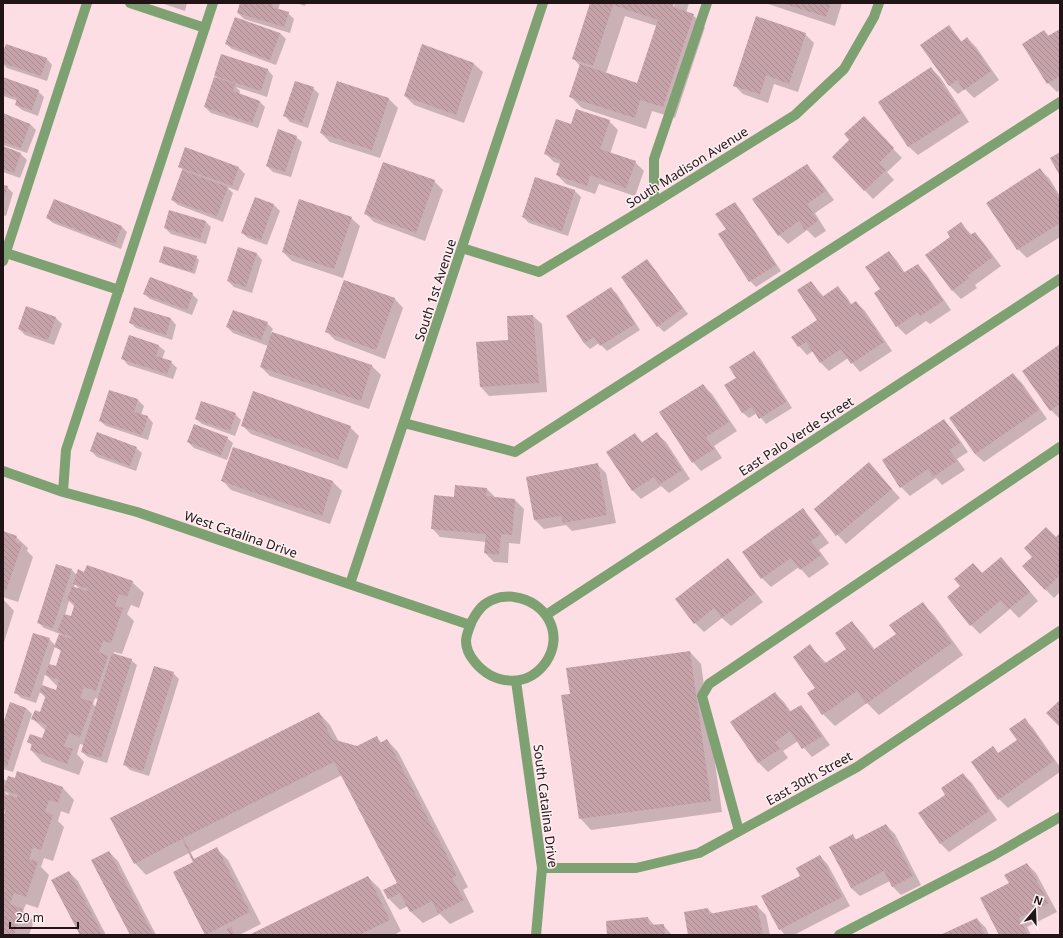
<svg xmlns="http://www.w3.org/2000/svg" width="1063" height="938" font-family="'Noto Sans',sans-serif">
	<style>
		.shadow { fill: #0003; fill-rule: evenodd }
		.building { fill: url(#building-back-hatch) }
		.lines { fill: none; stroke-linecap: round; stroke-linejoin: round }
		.minor { stroke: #7ea171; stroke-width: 10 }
		.labels { text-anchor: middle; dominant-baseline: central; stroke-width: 3; stroke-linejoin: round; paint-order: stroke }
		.street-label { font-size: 13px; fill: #201416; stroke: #fff0f3 }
	</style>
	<defs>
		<pattern id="building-back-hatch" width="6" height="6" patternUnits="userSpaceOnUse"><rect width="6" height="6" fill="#c5a3a9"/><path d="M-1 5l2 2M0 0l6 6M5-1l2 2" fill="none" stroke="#a98b91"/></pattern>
	</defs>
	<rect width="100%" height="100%" fill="#fcdee4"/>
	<path class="shadow" d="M161,3H187L185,11Z
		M241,3H280L278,10L288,13L294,19L290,33L244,19L238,13Z
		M296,3H306L305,6Z
		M591,3H673L672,12L675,3H689L686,13L693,15L705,27L675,118L652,111L646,129L582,108L570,96L580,66L573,58ZM625,16L657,26L638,84L606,73Z
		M765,3H842L835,26Z
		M949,26L962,42L967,38L976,47L999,80L974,98L965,89L958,94L949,85Z
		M1060,30V90L1057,92L1048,83L1023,44L1044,31L1050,37Z
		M280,33L286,39L276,65L232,49L226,44Z
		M805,34L814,43L798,92L774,84L768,103L743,94L734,85Z
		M3,55L47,59L52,65L47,81L7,68L3,64Z
		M474,64L483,72L464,123L414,105L405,96Z
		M931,68L940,77L969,122L918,155L909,147Z
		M268,70L273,76L267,97L236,87L240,91L239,95L259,101L265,107L258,128L211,113L205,107L219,80L215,76Z
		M3,78L38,91L44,97L38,116L22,110L16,105L18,101L3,96Z
		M338,82L389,99L398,108L380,158L330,142L321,133Z
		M313,88L319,94L308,128L290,122L285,116Z
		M3,115L30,124L36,130L27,153L3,145Z
		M609,121L618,130L610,154L635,162L644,171L635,196L599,184L595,194L566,184L557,175L561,164L554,162L545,153L572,126Z
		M872,127L902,158L887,172L894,180L873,199L833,157Z
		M296,137L302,142L291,177L273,172L267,166Z
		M3,148L21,154L27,160L20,178L3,172Z
		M186,149L239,168L245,174L238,191L227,187L233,193L223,222L178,205L172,200L183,170L179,166Z
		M806,165L815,174L834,200L815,213L826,231L815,238L807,230L788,244L779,235Z
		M1040,170L1049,178L1060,196V237L1027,258L1018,249L988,203Z
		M535,178L575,191L581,197L568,236L529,223L523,217Z
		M434,181L443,190L425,241L374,222L365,213Z
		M3,186L7,187L13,193L6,216L3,215Z
		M255,198L274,205L280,211L267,245L248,238L242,233Z
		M735,203L740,209L781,271L756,287L750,281L727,229Z
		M47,218L121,226L127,232L121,249L53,223Z
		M351,218L360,226L343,278L292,261L283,252Z
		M205,221L211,227L206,244L171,234L165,228Z
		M961,224L972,235L975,233L983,242L1001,266L975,285L977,288L961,299L952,290V237Z
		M239,248L257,254L262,260L252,293L234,287L228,281Z
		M889,252L897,261L905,273L918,265L926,274L951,310L930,324L926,321L906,335L897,326L882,289Z
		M196,257L199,260L195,274L163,264L161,261Z
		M647,260L652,266L688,314L664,332L658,326L622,278Z
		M344,281L395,299L403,308L385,359L335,340L326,331Z
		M811,282L824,297L838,287L846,296L852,305L856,302L865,311L892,351L860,372L848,358L829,371L820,362L813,351L807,355L799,346L819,320Z
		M611,288L617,294L640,330L607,351L599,343L590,349L584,343L567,316Z
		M144,294H192L198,300L192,315L150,299Z
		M27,307L56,318L62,324L54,345L25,335L19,329Z
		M533,316L542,324L547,392L489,396L481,387L509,341Z
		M171,319L176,325L172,340L136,328L130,322Z
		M267,323L273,329L271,333L372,366L381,375L369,409L270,376L261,367L268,346L233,333L227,327Z
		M130,336L159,346L165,351L162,359L171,362L177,368L173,379L128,365L123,359Z
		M1060,345V419L1051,410Z
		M754,352L760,358L792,408L766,424L757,413L749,418L743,413L726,385L737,378Z
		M1013,374L1022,383L1047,419L984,462L975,454Z
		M703,385L712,394L737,431L714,446L722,458L701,471L693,462Z
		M110,391L138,400L144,406L141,415L148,417L153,423L148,440L106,426L100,421Z
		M235,414L241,420L235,436L202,424L196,419Z
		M944,421L953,430L968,452L957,459L965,470L942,485L936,478L910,496L901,487Z
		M242,425L350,427L359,436L347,469L251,434Z
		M635,434L643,443L657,434L666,442L690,479L669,493L661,486L641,499L632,490Z
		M227,438L233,443L227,460L194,448L188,442Z
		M136,448L142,453L136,471L97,457L91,451Z
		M234,448L333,482L342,491L330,524L231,490L223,481Z
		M597,464L606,473L616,523L572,531L566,525L544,529L535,520L527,477Z
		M869,464L900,498L846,544L815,510Z
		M487,489L496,498L515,500L524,509L520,544L509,543L508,563L494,562L485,553L486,542L440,537L432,528L455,498Z
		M803,510L811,519L829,543L819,550L829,564L809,578L799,567L771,587L762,578Z
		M3,532L16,537L28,548L27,551L33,557L18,602L3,597Z
		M1060,534V592L1054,598L1045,589L1056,538Z
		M1001,558L1038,601L1019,618L1010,609L980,634L971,625L982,573Z
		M728,559L736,568L763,602L731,626L722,618L704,632L695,623Z
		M72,570L77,575L85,573L132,582L144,593L139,608L131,605L127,614L134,621L122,654L114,652L113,654L131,660L137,665L107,763L88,757L82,752L84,745L80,744L77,754L84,762L79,775L42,762L31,750L33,746L28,742L43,739L46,731L33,719L40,713L46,698L40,692L36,703L21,698L15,692L49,639L56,646L64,637L60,634L44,628L38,622ZM75,584L81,590L73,588ZM69,601L75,607L71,617L65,615ZM55,646L62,652L56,667L49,665ZM45,674L57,686V691L42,686ZM95,698L99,699L96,707L93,704Z
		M3,599L14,611L3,645Z
		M922,604L934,615L963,655L879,715L867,703L835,726L823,714L808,694L816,688L810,646L827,664L848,649L851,622L863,634L875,650L897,635Z
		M690,652L701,664L722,812L591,830L580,818L571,695Z
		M173,673L179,679L149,776L130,770L124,764Z
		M775,693L784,702L791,712L801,706L809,715L830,745L812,757L798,741L783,751L788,758L768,772L759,763L732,723Z
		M26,708L32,714L13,772L3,769V728Z
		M319,713L330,725L339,742L357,747L376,737L382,743L387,740L398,752L468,887L463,890L474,912L450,924L440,914L423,923L411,912L408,906L400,910L389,899L398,884L342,775L146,875L135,863Z
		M1025,720L1033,728L1060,767V772L1008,808L999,799L993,748L999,754L1018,740Z
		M18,773L63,788L74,800L69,814L61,811L58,821L64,827L53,861L44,858L41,867L49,875L38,908L26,904L23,911L34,921L29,935H3V821L6,813L3,811V778L7,782L16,779ZM6,792L11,797L5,795Z
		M963,774L972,783L997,820L949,852L940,843L946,795Z
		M886,825L895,834L921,885L901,895L892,886L890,881L860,896L851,888L852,835L857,840Z
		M216,848L228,860L261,924L239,935L206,934L194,862Z
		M109,852L118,861L156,935H132Z
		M820,856L828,865L850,906L794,935H785L780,929Z
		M1027,864L1036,873L1057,912L1027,927L1031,935H1001Z
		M69,872L78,881L106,935H81Z
		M368,877L380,889L401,931L394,935H252Z
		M757,906L766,915L770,935H689L708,909L713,914Z
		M648,918L655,926L663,925L672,935H608Z
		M977,919L986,928L989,935H943Z"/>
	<path class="building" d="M240,3H273L272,7L289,12L284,27L237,13Z
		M590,3H674L673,7L694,14L663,107L640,100L635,118L569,97L580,64L637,83L658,20L613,5L593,66L572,59Z
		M782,3H831L826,17Z
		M756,16L806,33L789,84L766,75L760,94L733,86Z
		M235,17L280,33L270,60L225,44Z
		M949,25L961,42L967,37L991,71L964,90L957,80L949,86L920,45Z
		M1060,29V76L1047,84L1022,44L1044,30L1048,36Z
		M6,44L47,58L41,76L3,63V52Z
		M422,44L474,63L456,115L404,96Z
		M221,54L268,69L261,91L214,76Z
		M931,67L961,113L908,147L878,102Z
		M3,77L39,90L32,110L15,105L17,98L3,93Z
		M214,77L235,84L233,91L260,101L252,123L204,107Z
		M295,81L314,87L302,123L283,116Z
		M337,81L389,98L372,150L320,133Z
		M576,109L610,120L600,149L636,161L626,188L590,175L587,186L556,175L561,160L544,154L556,119L571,124Z
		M3,113L30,124L21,148L3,142Z
		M864,116L894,148L879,163L886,170L864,191L832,157L849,140L844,134Z
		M278,129L297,136L285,172L266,166Z
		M3,146L21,153L14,173L3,169Z
		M185,147L239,167L232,186L178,167Z
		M1060,152V176L1050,158Z
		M383,162L435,180L416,233L364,214Z
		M807,164L826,191L807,204L818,221L805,230L799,221L778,236L752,199Z
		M1040,168L1060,199V223L1017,250L986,203Z
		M182,170L228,187L217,216L171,200Z
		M535,177L575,190L562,231L522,217Z
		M3,185L8,186L3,200Z
		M255,197L274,204L261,240L241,233Z
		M54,199L122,226L115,244L46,218Z
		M299,199L352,217L334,269L282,252Z
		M735,202L776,265L749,282L718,234L726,229L715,214Z
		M169,210L206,221L200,239L164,228Z
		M961,222L970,235L975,232L993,257L967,276L969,278L952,291L925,255L950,237L947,232Z
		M164,246L197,256L192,272L159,262Z
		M238,247L257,253L246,287L227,281Z
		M889,251L903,273L918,264L943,301L920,316L918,312L896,327L874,293L880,289L865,267Z
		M647,259L683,308L657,327L621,277Z
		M150,277L193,293L187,310L143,294Z
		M344,280L395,298L376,350L325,332Z
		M811,281L822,297L838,286L850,305L856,301L884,342L851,364L841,349L820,363L806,342L798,347L791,337L817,320L797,290Z
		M611,287L635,324L600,346L594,337L584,343L566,316Z
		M26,306L56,317L48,340L18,329Z
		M134,307L171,318L166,335L129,323Z
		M233,310L268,322L261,340L226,327Z
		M533,315L539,383L480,387L476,342L508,340L507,316Z
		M272,332L372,365L361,401L260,367Z
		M129,335L159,345L156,356L172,361L167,374L121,359Z
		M1060,344V404L1050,411L1022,371Z
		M754,351L786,402L759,419L752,407L742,413L724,385L736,378L729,367Z
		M1013,373L1039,410L975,454L949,418Z
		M703,384L729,422L706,437L714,449L692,463L659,412Z
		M109,390L138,399L134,412L148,416L142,435L99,421Z
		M253,391L351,426L338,460L241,426Z
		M201,401L236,413L230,431L195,419Z
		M944,419L960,443L949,450L957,461L933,477L928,469L900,488L882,460Z
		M194,424L228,437L221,455L187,442Z
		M97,432L137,447L130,466L90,451Z
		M657,432L682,470L659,485L654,477L632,491L606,452L635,433L641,443Z
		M233,447L333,481L322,516L221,481Z
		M869,462L892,489L836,536L814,509Z
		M598,463L607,515L563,523L561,516L534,520L526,477Z
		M455,485L487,488L486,496L515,499L512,535L501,534L499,555L484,553L486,534L431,529L434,495L454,497Z
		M803,508L821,534L811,541L821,555L800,570L791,558L761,579L742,552Z
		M1046,527L1056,537L1060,533V575L1045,590L1022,566L1032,557L1024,548Z
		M3,531L17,536L15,542L22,544L6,591L3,590Z
		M1001,557L1030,592L1009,609L1001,600L970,626L947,597L960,586L954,579L973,563L982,573Z
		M728,558L755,593L722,618L714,608L694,624L675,599Z
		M56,564L72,569L53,628L37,623Z
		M87,565L133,581L127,597L119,594L115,606L123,608L111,643L103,641L99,652L108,656L96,691L84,687L80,698L93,702L80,737L69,733L64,746L73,749L67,764L30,750L32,744L27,742L30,734L42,738L47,725L31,719L35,710L40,712L46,695L39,692L42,685L56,690L59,680L45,675L49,664L56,666L61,650L54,647L59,634L71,639V637L57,632L64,614L71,616L75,603L67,600L72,586L87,591L88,589L73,584L78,569L84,572Z
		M923,602L952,643L866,704L857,691L822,715L807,693L815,688L793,657L810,644L824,664L846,649L835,633L852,621L873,650L896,634L889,625Z
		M33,633L50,638L30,698L14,693Z
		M690,651L711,801L579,819L561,695L570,694L566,668Z
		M112,653L132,659L101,758L81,752Z
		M154,666L174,672L143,771L123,765Z
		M775,692L789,712L801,705L822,736L802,749L790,731L775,742L780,749L758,763L730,722Z
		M1060,700V727L1046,713Z
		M10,702L26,708L7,767L3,765V724Z
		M319,712L332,739L357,746L377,736L380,743L387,739L457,875L452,878L464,900L438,913L432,901L410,912L400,893L388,899L383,890L397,883L334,762L183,838L194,859L217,847L250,912L205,935L173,872L193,862L182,839L134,864L110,818Z
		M1025,718L1054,761L998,800L971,762L993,746L998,753L1017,740L1009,729Z
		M17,771L63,787L58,803L49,800L45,812L53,815L41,850L33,847L29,859L38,862L26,897L14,893L10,904L23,909L14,935H3V817L6,809H3V793L17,798L18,795L3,790L8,776L15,778Z
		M963,773L989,811L940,844L918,813L945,795L941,788Z
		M886,824L913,876L892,887L884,871L851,888L829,847L853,834L855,840Z
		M109,851L153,935H130L91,860Z
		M820,855L842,897L779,930L761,896L800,876L796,868Z
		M1027,863L1049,903L1019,918L1028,935H999L980,898L1009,883L1004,875Z
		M69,871L103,935H80L51,880Z
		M368,876L390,920L359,935H249Z
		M757,905L763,935H688L684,912L708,908L709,914Z
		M648,917L649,925L664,924L665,935H607L606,921Z
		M977,918L985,935H940Z
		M231,927L235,935H230L227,929Z"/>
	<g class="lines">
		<path class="minor" d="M130,3L205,28
			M654,203V159L707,3
			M462,248L539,272L654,203L795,115L844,69L874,17L879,3
			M6,253L119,290
			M3,261L87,3
			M404,423L515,452L1060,102
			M3,471L63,492L137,512L470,625
			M63,492L66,450L213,3
			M350,584L543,3
			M501,597C505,597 510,596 514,597C546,601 565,634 546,662C527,689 493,685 474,661C470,656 466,648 466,641C466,635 470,626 472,621C480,606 486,601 501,597Z
			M546,615L1060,279
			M516,681L542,868L536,935
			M739,831L702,696L709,684L1060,447
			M542,868H636L699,853L857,767L1060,631
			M839,935L994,855L1060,817"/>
	</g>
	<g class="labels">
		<g class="street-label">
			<text transform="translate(687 167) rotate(-32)">South Madison Avenue</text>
			<text transform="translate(435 290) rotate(-72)">South 1st Avenue</text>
			<text transform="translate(796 436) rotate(-33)">East Palo Verde Street</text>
			<text transform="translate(241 534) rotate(19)">West Catalina Drive</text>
			<text transform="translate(809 778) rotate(-29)">East 30th Street</text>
			<text transform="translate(546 806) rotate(83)">South Catalina Drive</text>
		</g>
	</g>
	<rect width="1063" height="938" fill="none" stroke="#201416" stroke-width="8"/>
	<g transform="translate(1035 910) rotate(19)" stroke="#fff0f3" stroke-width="3" paint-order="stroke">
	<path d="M0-3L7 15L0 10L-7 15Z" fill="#201416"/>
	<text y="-6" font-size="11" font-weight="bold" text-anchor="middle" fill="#201416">N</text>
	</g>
	<path d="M10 922v6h68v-6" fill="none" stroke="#201416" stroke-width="2"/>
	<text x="16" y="922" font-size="12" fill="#201416" stroke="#fff0f3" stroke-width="3" paint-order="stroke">20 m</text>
</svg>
